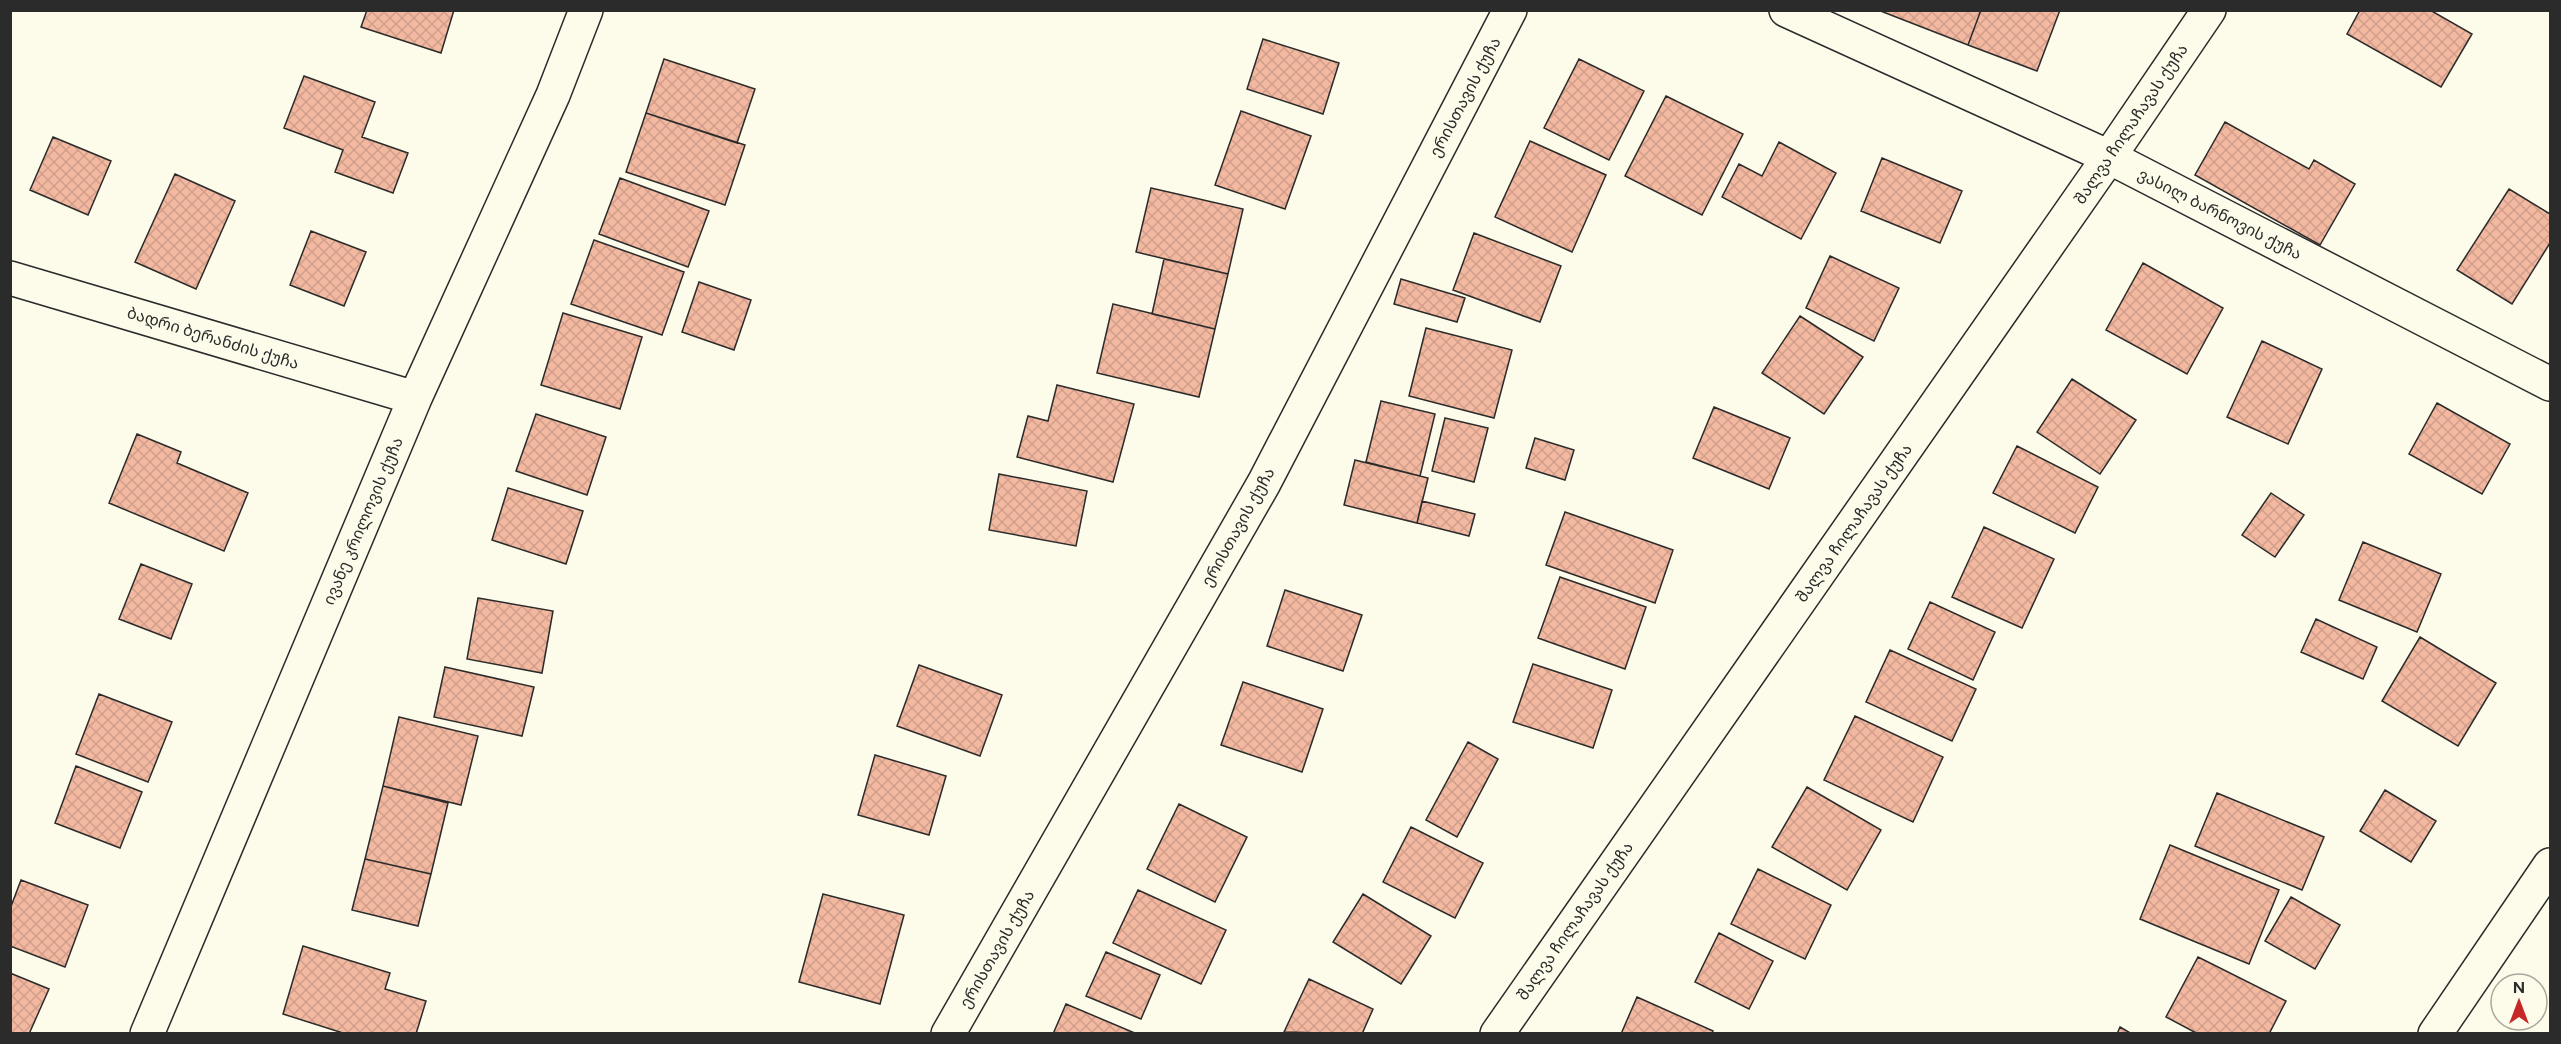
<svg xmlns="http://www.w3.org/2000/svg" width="2561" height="1044" font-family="Figtree,'Noto Sans Georgian',sans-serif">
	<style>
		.building { fill: url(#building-cross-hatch); stroke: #2b2b2b; stroke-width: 1.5 }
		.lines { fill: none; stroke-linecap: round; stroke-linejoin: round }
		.street-casing { stroke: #2b2b2b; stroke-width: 36 }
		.highway-casing { stroke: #2b2b2b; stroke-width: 36 }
		.street { stroke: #fdfbea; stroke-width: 33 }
		.highway { stroke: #fdfbea; stroke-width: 33 }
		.labels { text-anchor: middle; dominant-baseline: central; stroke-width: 4.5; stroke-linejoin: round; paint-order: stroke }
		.street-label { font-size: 16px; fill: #2b2b2b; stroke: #fdfbea }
	</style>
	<defs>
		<pattern id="building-cross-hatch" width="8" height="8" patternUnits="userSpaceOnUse" patternTransform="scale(1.5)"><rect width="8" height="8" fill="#f2b8a0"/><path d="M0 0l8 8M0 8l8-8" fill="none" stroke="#d09e8a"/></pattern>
	</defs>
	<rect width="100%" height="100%" fill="#fdfbea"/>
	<path class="building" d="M367,10H454L441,53L361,27Z
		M1878,10H1981L1968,45Z
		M1981,10H2060L2037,71L1968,45Z
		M2360,10H2430L2472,34L2441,87L2347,34Z
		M1263,39L1339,63L1323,114L1247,89Z
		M664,59L755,89L737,143L646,113Z
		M1579,59L1644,91L1609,160L1544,128Z
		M304,76L375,102L362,137L408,153L393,193L335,172L343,150L284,128Z
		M1666,96L1743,134L1702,215L1625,176Z
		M1241,111L1311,136L1285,209L1215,185Z
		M646,113L745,145L725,205L626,172Z
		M2225,122L2309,169L2314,160L2355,184L2320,245L2195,175Z
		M53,137L111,161L88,215L30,190Z
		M1530,141L1606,175L1572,252L1495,217Z
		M1779,142L1836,173L1801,239L1722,197L1739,164L1762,176Z
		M1882,158L1962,191L1940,243L1861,211Z
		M175,174L235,201L196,289L135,262Z
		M620,178L709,211L688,267L599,234Z
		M1151,188L1243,209L1228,274L1136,252Z
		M2509,189L2550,214V243L2512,304L2457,270Z
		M311,231L366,252L344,306L290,285Z
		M1474,233L1561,266L1540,322L1453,290Z
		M594,240L684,272L662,335L571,304Z
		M1830,256L1899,288L1874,341L1806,308Z
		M1164,259L1228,274L1215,329L1152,314Z
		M2143,263L2223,308L2187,374L2106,330Z
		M1401,279L1465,298L1457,322L1394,304Z
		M699,282L751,300L734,350L682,332Z
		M1113,304L1215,329L1199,397L1097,373Z
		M563,313L642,337L620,409L541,385Z
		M1800,316L1863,357L1824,414L1762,373Z
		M1426,328L1512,350L1494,418L1409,396Z
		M2262,341L2322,369L2288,444L2227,417Z
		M2072,379L2136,420L2100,474L2037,432Z
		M1057,385L1134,404L1113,482L1017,457L1028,416L1048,421Z
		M1381,401L1435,414L1420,476L1366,462Z
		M2437,403L2510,444L2482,494L2409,454Z
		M1714,407L1790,438L1769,489L1693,458Z
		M536,414L606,437L587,495L516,471Z
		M1445,418L1488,428L1474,482L1432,471Z
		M137,434L181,452L177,463L248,493L224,551L109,503Z
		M1535,438L1574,450L1565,480L1526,468Z
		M2017,446L2098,487L2075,533L1993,493Z
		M1355,460L1428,478L1417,523L1344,505Z
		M999,474L1087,491L1076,546L989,530Z
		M508,488L583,511L566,564L492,540Z
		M2271,493L2304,515L2275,557L2242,535Z
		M1422,501L1475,514L1469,536L1417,523Z
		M1565,512L1673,550L1655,603L1546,565Z
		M1984,527L2054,559L2022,628L1952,597Z
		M2363,542L2441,574L2417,632L2339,600Z
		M141,564L192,584L171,639L119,619Z
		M1560,577L1646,607L1625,669L1538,638Z
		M1285,590L1362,615L1343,671L1267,646Z
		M478,598L553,611L542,673L467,659Z
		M1930,602L1995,632L1973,680L1908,649Z
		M2316,619L2377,647L2363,679L2301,652Z
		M2420,637L2496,683L2458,746L2382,701Z
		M1890,650L1976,689L1952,741L1866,702Z
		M1533,664L1612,690L1593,748L1513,722Z
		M919,665L1002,695L980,756L897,726Z
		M445,667L534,687L522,736L434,717Z
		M1243,682L1323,709L1302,772L1221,745Z
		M99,694L172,722L148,782L76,754Z
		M1855,716L1943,757L1913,822L1824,780Z
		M399,717L478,736L461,805L383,786Z
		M1468,742L1498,759L1457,837L1426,820Z
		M875,755L946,776L929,835L858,815Z
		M76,766L142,792L120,848L55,823Z
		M383,786L448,803L431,874L365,859Z
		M1807,787L1881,830L1847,890L1772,847Z
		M2385,790L2436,821L2411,862L2360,831Z
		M2217,793L2324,837L2302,890L2195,846Z
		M1179,804L1247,837L1215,902L1147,869Z
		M1411,827L1483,863L1455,918L1383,882Z
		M2170,845L2279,890L2249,964L2140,919Z
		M365,859L431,874L418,926L352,910Z
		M1758,869L1831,905L1805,959L1731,924Z
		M21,880L88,905L65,967L10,946V909Z
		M1138,890L1226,930L1201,984L1113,943Z
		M823,894L904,915L880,1004L799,982Z
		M1363,894L1431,936L1401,984L1333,942Z
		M2291,897L2340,925L2315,969L2265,941Z
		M1719,933L1773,961L1749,1009L1695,982Z
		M303,946L390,973L385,989L426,1001L416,1034H346L283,1014Z
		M1106,952L1160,975L1141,1019L1086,996Z
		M2198,957L2286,1001L2269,1034H2198L2166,1017Z
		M10,973L49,989L29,1034H10Z
		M1309,979L1373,1009L1362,1034L1284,1032Z
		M1637,997L1713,1031L1712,1034H1621Z
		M1066,1004L1137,1034H1053Z
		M2120,1027L2132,1034H2117Z"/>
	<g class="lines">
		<defs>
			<path id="street" d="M1786,10L2109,157L2550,384
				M10,278L415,398
				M147,1034L415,398L553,95L586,10
				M948,1034L1264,483L1510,10
				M1497,1034L2109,157L2209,10"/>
			<path id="highway" d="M2435,1034L2550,865"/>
		</defs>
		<use href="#street" class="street-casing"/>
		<use href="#highway" class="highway-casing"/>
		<use href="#street" class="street"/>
		<use href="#highway" class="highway"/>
	</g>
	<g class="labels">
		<g class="street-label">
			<text transform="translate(1465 97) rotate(-62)">ერისთავის ქუჩა</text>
			<text transform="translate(2131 124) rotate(-56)">შალვა ჩილაჩავას ქუჩა</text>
			<text transform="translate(2220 214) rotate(27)">ვასილ ბარნოვის ქუჩა</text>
			<text transform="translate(213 338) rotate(17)">ბადრი ბერანძის ქუჩა</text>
			<text transform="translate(363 521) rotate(-67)">ივანე კრილოვის ქუჩა</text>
			<text transform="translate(1854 523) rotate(-55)">შალვა ჩილაჩავას ქუჩა</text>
			<text transform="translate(1238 527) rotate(-61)">ერისთავის ქუჩა</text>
			<text transform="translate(1575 921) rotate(-55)">შალვა ჩილაჩავას ქუჩა</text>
			<text transform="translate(997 949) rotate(-60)">ერისთავის ქუჩა</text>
		</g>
	</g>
	<rect width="2561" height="1044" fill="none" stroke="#2b2b2b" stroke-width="24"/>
	<g transform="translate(2519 1002)"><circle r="28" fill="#fdfbea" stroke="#a9a89e" stroke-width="1.5"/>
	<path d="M0-4.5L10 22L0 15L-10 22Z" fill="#c62828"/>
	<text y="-9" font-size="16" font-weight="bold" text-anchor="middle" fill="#2b2b2b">N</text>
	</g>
</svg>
